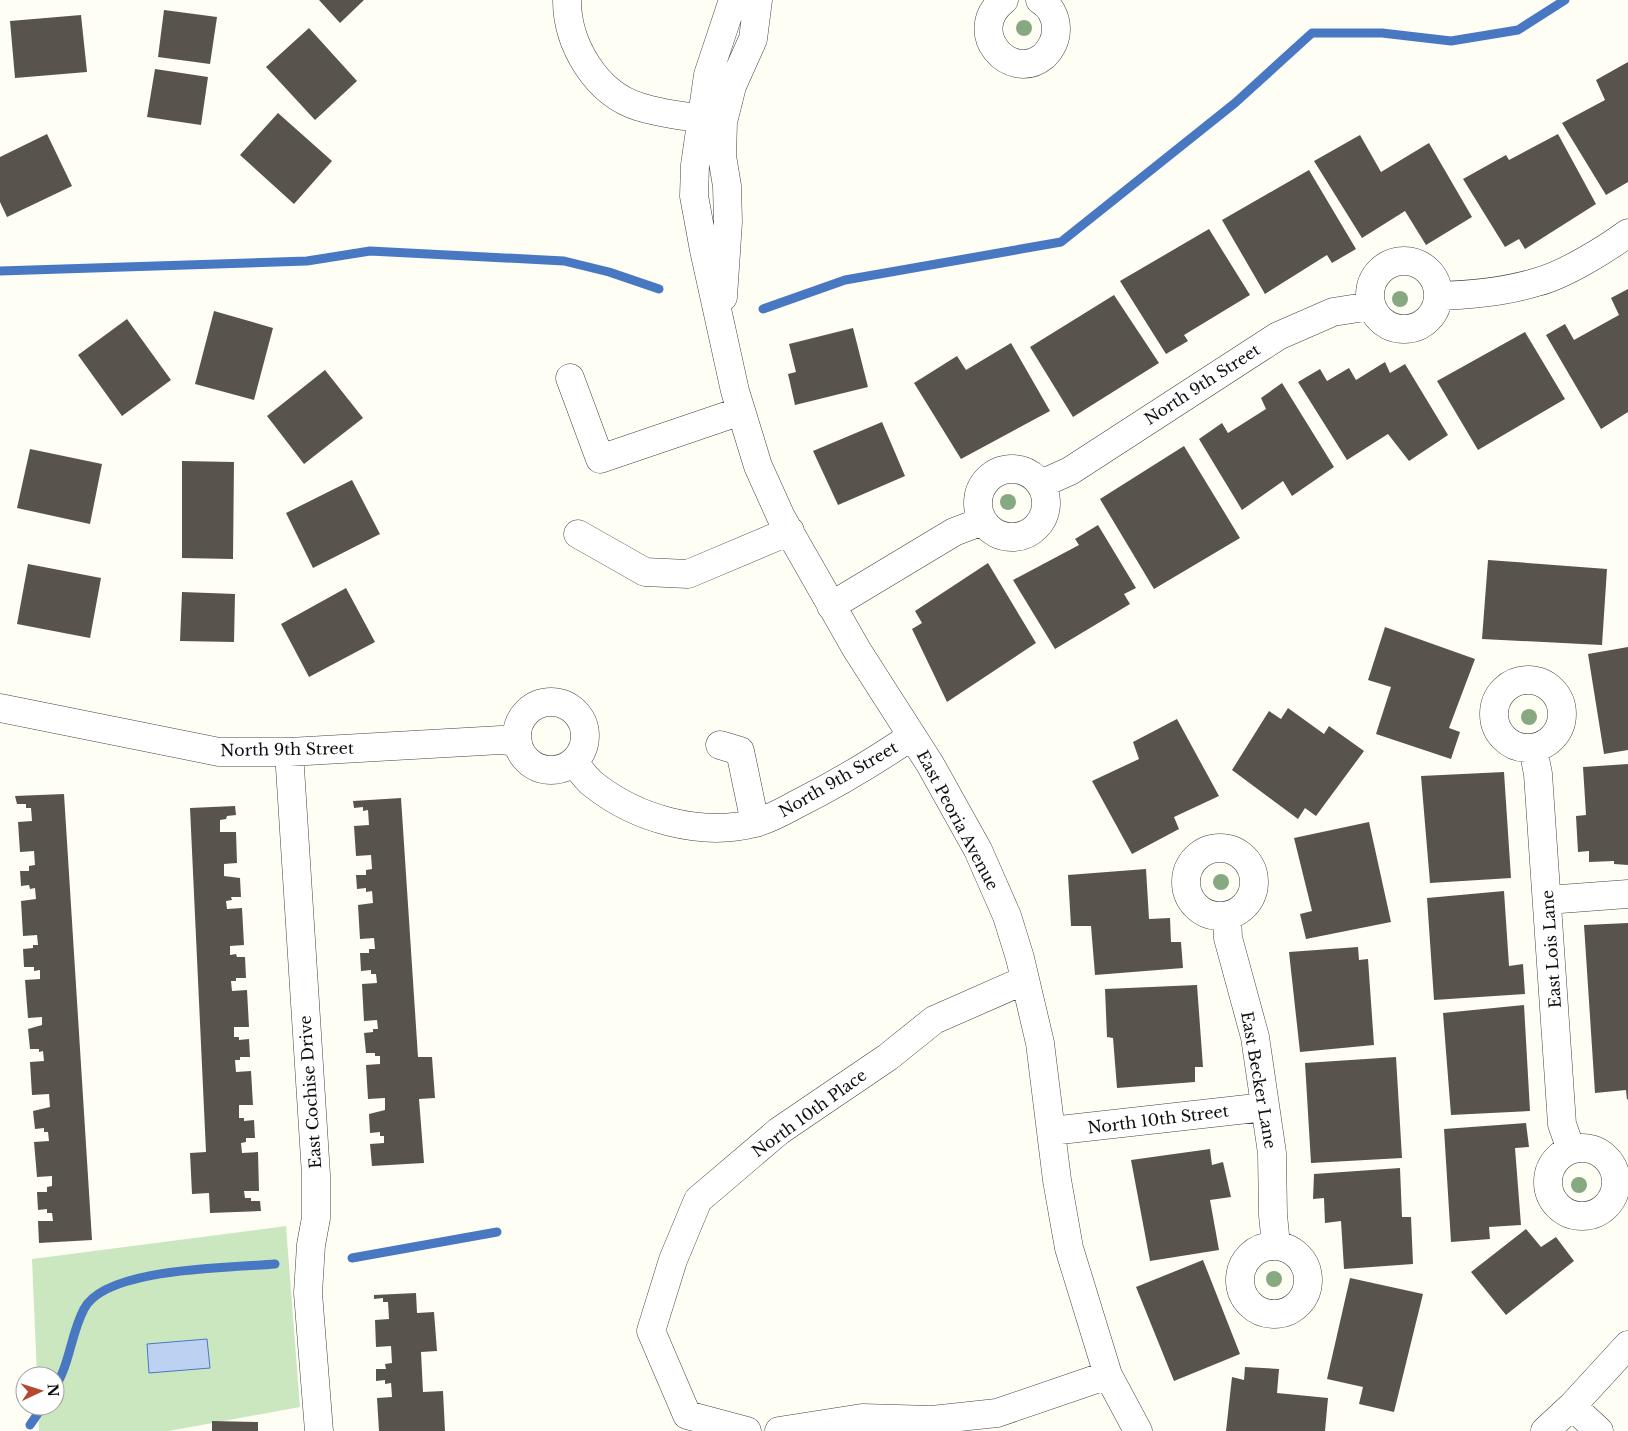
<svg xmlns="http://www.w3.org/2000/svg" width="1628" height="1431" font-family="'Libre Baskerville',serif">
	<style>
		.green { fill: #cbe7bf }
		.water { fill: #bdd2f2; stroke: #4978c3 }
		.lines { fill: none; stroke-linecap: round; stroke-linejoin: round }
		.stream { stroke: #4978c3; stroke-width: 9 }
		.building { fill: #58544d }
		.minor-casing { stroke: #434343; stroke-width: 29 }
		.minor { stroke: #fff; stroke-width: 28 }
		.tree { fill: #87a982 }
		.labels { text-anchor: middle; dominant-baseline: central; stroke-width: 5; stroke-linejoin: round; paint-order: stroke }
		.street-label { font-size: 16px; fill: #101010; stroke: #fff }
	</style>
	<rect width="100%" height="100%" fill="#fefef4"/>
	<path class="green" d="M286,1226L300,1407L169,1431H39L38,1406H55V1376H37L32,1259Z"/>
	<path class="water" d="M207,1339L210,1368L149,1373L147,1344Z"/>
	<g class="lines">
		<path class="stream" d="M0,271L307,261L370,251L564,261L609,272L659,289
			M763,309L845,280L1061,242L1235,103L1312,33H1382L1451,41L1518,30L1565,0
			M352,1258L497,1232
			M55,1387C70,1364 71,1333 84,1309C105,1267 231,1268 275,1264
			M30,1425L43,1406"/>
	</g>
	<path class="building" d="M319,0H364L340,23Z
		M164,10L217,17L210,64L158,57Z
		M81,15L87,72L15,78L10,21Z
		M309,28L357,81L315,120L266,67Z
		M1628,62V182L1606,195L1562,123L1605,100L1596,80Z
		M155,69L208,77L201,125L147,117Z
		M278,113L332,161L294,204L240,155Z
		M47,134L72,186L7,217L0,202V157Z
		M1558,134L1596,204L1525,249L1519,239L1505,247L1463,179L1506,155L1509,160Z
		M1360,135L1381,172L1429,143L1472,217L1426,245L1405,211L1362,238L1314,161Z
		M1309,170L1356,249L1332,263L1327,255L1265,294L1222,220Z
		M1209,229L1250,295L1184,335L1188,341L1166,354L1120,281Z
		M1628,289V412L1601,429L1546,335L1565,324L1574,340L1619,315L1611,298Z
		M1114,295L1159,363L1073,417L1030,347Z
		M214,311L273,328L254,400L195,384Z
		M127,319L171,380L122,416L78,355Z
		M853,328L868,387L795,405L788,374L796,372L789,344Z
		M1525,332L1565,399L1478,450L1437,381Z
		M1011,343L1050,411L961,459L914,383L957,356L966,370Z
		M1385,362L1390,373L1405,364L1448,435L1409,461L1388,434L1347,460L1298,382L1320,369L1327,381L1349,368L1356,380Z
		M325,370L363,418L304,464L267,416Z
		M1282,383L1334,467L1292,496L1283,481L1242,510L1199,439L1222,423L1228,433L1266,409L1261,398Z
		M882,422L905,476L838,505L813,451Z
		M1184,446L1240,538L1154,589L1100,499Z
		M30,449L102,464L90,524L17,508Z
		M182,461L234,462L233,559L182,558Z
		M352,480L380,534L313,568L286,513Z
		M1098,525L1136,588L1124,594L1130,604L1055,649L1013,580L1079,545L1075,539Z
		M1488,560L1607,569L1602,645L1482,639Z
		M988,563L1036,643L947,702L912,629L922,623L915,611Z
		M28,564L101,578L90,638L17,624Z
		M346,588L375,642L309,677L281,624Z
		M182,592L235,594L234,642L180,641Z
		M1385,627L1475,659L1449,728L1460,732L1451,759L1376,734L1391,687L1368,680Z
		M1628,647V750L1604,754L1588,654Z
		M1288,708L1324,734L1329,726L1364,751L1316,816L1305,808L1298,819L1232,770L1269,711L1281,719Z
		M1177,719L1219,796L1174,817L1179,829L1132,854L1092,781L1139,759L1133,742Z
		M1628,764V865L1614,864V861L1589,862V851L1578,852L1576,816L1586,815L1583,767Z
		M1504,772L1511,878L1430,883L1421,776Z
		M64,794L92,1240L39,1243L38,1221H53L52,1213H47V1209L38,1210L37,1192H47V1187L52,1186V1176L37,1177L34,1142L49,1141L48,1132H44V1128L35,1129L33,1111L50,1107L49,1094L32,1095L30,1062L44,1061L43,1051L39,1052V1049H30L28,1029L42,1025V1017L28,1018L25,980L40,979V970L34,971V967H24L23,949L33,948V945H38L37,935L23,936L21,901L36,899L35,888L30,889L29,885L21,886L20,871H29V866L35,865L34,851L20,852L18,822L32,821L31,808H26V804H17L15,796Z
		M401,798L418,1057H432L435,1098L419,1099L424,1163L372,1166L370,1144L384,1143V1136H380V1132L370,1133L369,1114L385,1110V1098L368,1099L366,1065L380,1064V1056H375V1053H366L364,1033L373,1032V1029H378L377,1020L364,1021L362,984L377,983L376,974H371V970L361,971L360,953H369V949H375L374,938L360,939L358,905L373,903L372,891L366,892V888L357,889L356,875H366V870L372,869L371,855L356,856L354,826L369,825L368,810L363,811V807L354,808L353,801Z
		M235,806L236,815L227,816L226,819L220,820V832H236L237,863L224,864V876L240,878L241,897H231L232,900L226,901L227,909L242,908L244,945L230,946V955L236,954L237,957H245L246,978H236V981H231L232,991L247,990L249,1027H234V1037H239V1040L249,1039L250,1057H240V1060H235L236,1072L251,1071L253,1105H239V1118H244V1121L254,1120L255,1138H246V1142L241,1143L242,1153L258,1152L259,1191H244L245,1198H251V1201H260L261,1211L210,1213L209,1193L192,1194L190,1153L206,1152L190,808Z
		M1369,822L1391,922L1306,939L1300,914L1312,911L1294,838Z
		M1146,869L1149,919L1170,918L1171,942H1181L1183,968L1095,975L1091,926H1071L1068,875Z
		M1504,891L1509,966L1523,964L1525,994L1434,1000L1427,898Z
		M1628,923V1099L1627,1100L1626,1090L1595,1093L1584,925Z
		M1358,947L1359,960L1368,959L1374,1045L1300,1052L1289,952Z
		M1197,985L1203,1067H1195V1082L1117,1088L1113,1038L1107,1037L1105,989Z
		M1524,1005L1530,1111L1451,1115L1443,1013Z
		M1396,1057L1402,1158L1311,1163L1305,1063Z
		M1526,1123L1529,1147L1515,1148L1521,1225L1489,1227L1490,1239L1451,1242L1444,1129Z
		M1210,1149L1212,1165L1223,1162L1231,1197L1210,1200L1219,1250L1150,1261L1131,1160Z
		M1400,1168L1402,1217H1411L1413,1264L1344,1269L1341,1221L1325,1223L1324,1198L1313,1199L1314,1174Z
		M1526,1229L1541,1247L1556,1237L1574,1261L1506,1315L1471,1272Z
		M1203,1260L1240,1354L1174,1381L1136,1287Z
		M1350,1278L1423,1294L1394,1412L1359,1404L1363,1387L1327,1379Z
		M416,1293L417,1313L434,1312L437,1351L421,1352L423,1392L443,1391L445,1431H379L377,1398L392,1397L391,1383L385,1384V1380L376,1381V1369H386L385,1364L392,1363L391,1346L376,1347L375,1320L389,1319L388,1302H383V1298L374,1299V1295Z
		M1245,1367L1279,1369L1277,1393L1328,1398L1325,1431H1226L1232,1377L1244,1380Z
		M212,1421L258,1422V1431H212Z"/>
	<g class="lines">
		<defs>
			<path id="minor" d="M567,0C567,44 596,94 640,107C665,115 693,117 719,121
				M733,0L708,75L695,165L694,196L704,250L735,391L758,466L781,517L857,650L930,764L978,850L1007,916L1020,958L1040,1043L1057,1180L1069,1248L1108,1375L1138,1431
				M1004,0C964,31 1010,84 1044,56C1051,49 1056,40 1056,29C1056,17 1050,6 1040,0
				M1370 295a34 34 0 1 1 68 0a34 34 0 1 1-68 0Z
				M1438,296C1471,295 1505,292 1537,282C1564,275 1605,250 1628,233
				M723,297L728,222L727,186L722,156L723,122L732,86L753,39L758,0
				M570,378L600,459L741,411
				M978 503a34 34 0 1 1 68 0a34 34 0 1 1-68 0Z
				M1041,484L1070,471L1278,336L1333,312L1371,306
				M578,534L645,572L688,574L790,531
				M831,606L954,532L983,521
				M1494 714a34 34 0 1 1 68 0a34 34 0 1 1-68 0Z
				M517 736a34 34 0 1 1 68 0a34 34 0 1 1-68 0Z
				M0,708L219,752H289L501,740L518,742
				M720,745L740,751L755,823
				M1533,748L1538,774L1562,1124L1571,1150
				M289,752L316,1175V1218L311,1245L308,1293L319,1431
				M574,762C580,770 586,779 594,785C637,819 701,837 755,823C770,819 784,811 797,804C837,784 875,761 912,736
				M1186 882a34 34 0 1 1 68 0a34 34 0 1 1-68 0Z
				M1547,900L1628,894
				M1227,916L1228,938L1255,1037L1272,1153L1273,1215L1276,1245
				M1051,1131L1265,1107
				M1548 1182a34 34 0 1 1 68 0a34 34 0 1 1-68 0Z
				M1240 1280a34 34 0 1 1 68 0a34 34 0 1 1-68 0Z
				M1572,1406L1599,1431
				M747,1431L687,1415L651,1331L673,1260L698,1200L779,1131L888,1057L934,1020L1025,980
				M779,1431L862,1418L932,1420L997,1413L1108,1375
				M1545,1431L1572,1406L1628,1345"/>
		</defs>
		<use href="#minor" class="minor-casing"/>
		<use href="#minor" class="minor"/>
	</g>
	<g class="tree">
		<circle cx="1024" cy="28" r="8"/>
		<circle cx="1400" cy="299" r="8"/>
		<circle cx="1008" cy="502" r="8"/>
		<circle cx="1529" cy="717" r="8"/>
		<circle cx="1221" cy="882" r="8"/>
		<circle cx="1579" cy="1185" r="8"/>
		<circle cx="1274" cy="1279" r="8"/>
	</g>
	<g class="labels">
		<g class="street-label">
			<text transform="translate(1202 384) rotate(-33)">North 9th Street</text>
			<text transform="translate(287 749) rotate(-1)">North 9th Street</text>
			<text transform="translate(838 779) rotate(-30)">North 9th Street</text>
			<text transform="translate(958 820) rotate(62)">East Peoria Avenue</text>
			<text transform="translate(1551 949) rotate(-94)">East Lois Lane</text>
			<text transform="translate(1259 1080) rotate(80)">East Becker Lane</text>
			<text transform="translate(310 1092) rotate(-94)">East Cochise Drive</text>
			<text transform="translate(809 1113) rotate(-36)">North 10th Place</text>
			<text transform="translate(1158 1119) rotate(-7)">North 10th Street</text>
		</g>
	</g>
	<g transform="translate(40 1391) rotate(86)"><circle r="24" fill="#ffffff" stroke="#9f9f9f"/>
	<path d="M0-4L9 19L0 12L-9 19Z" fill="#b64832"/>
	<text y="-8" font-size="14" font-weight="bold" text-anchor="middle" fill="#101010">N</text>
	</g>
</svg>
